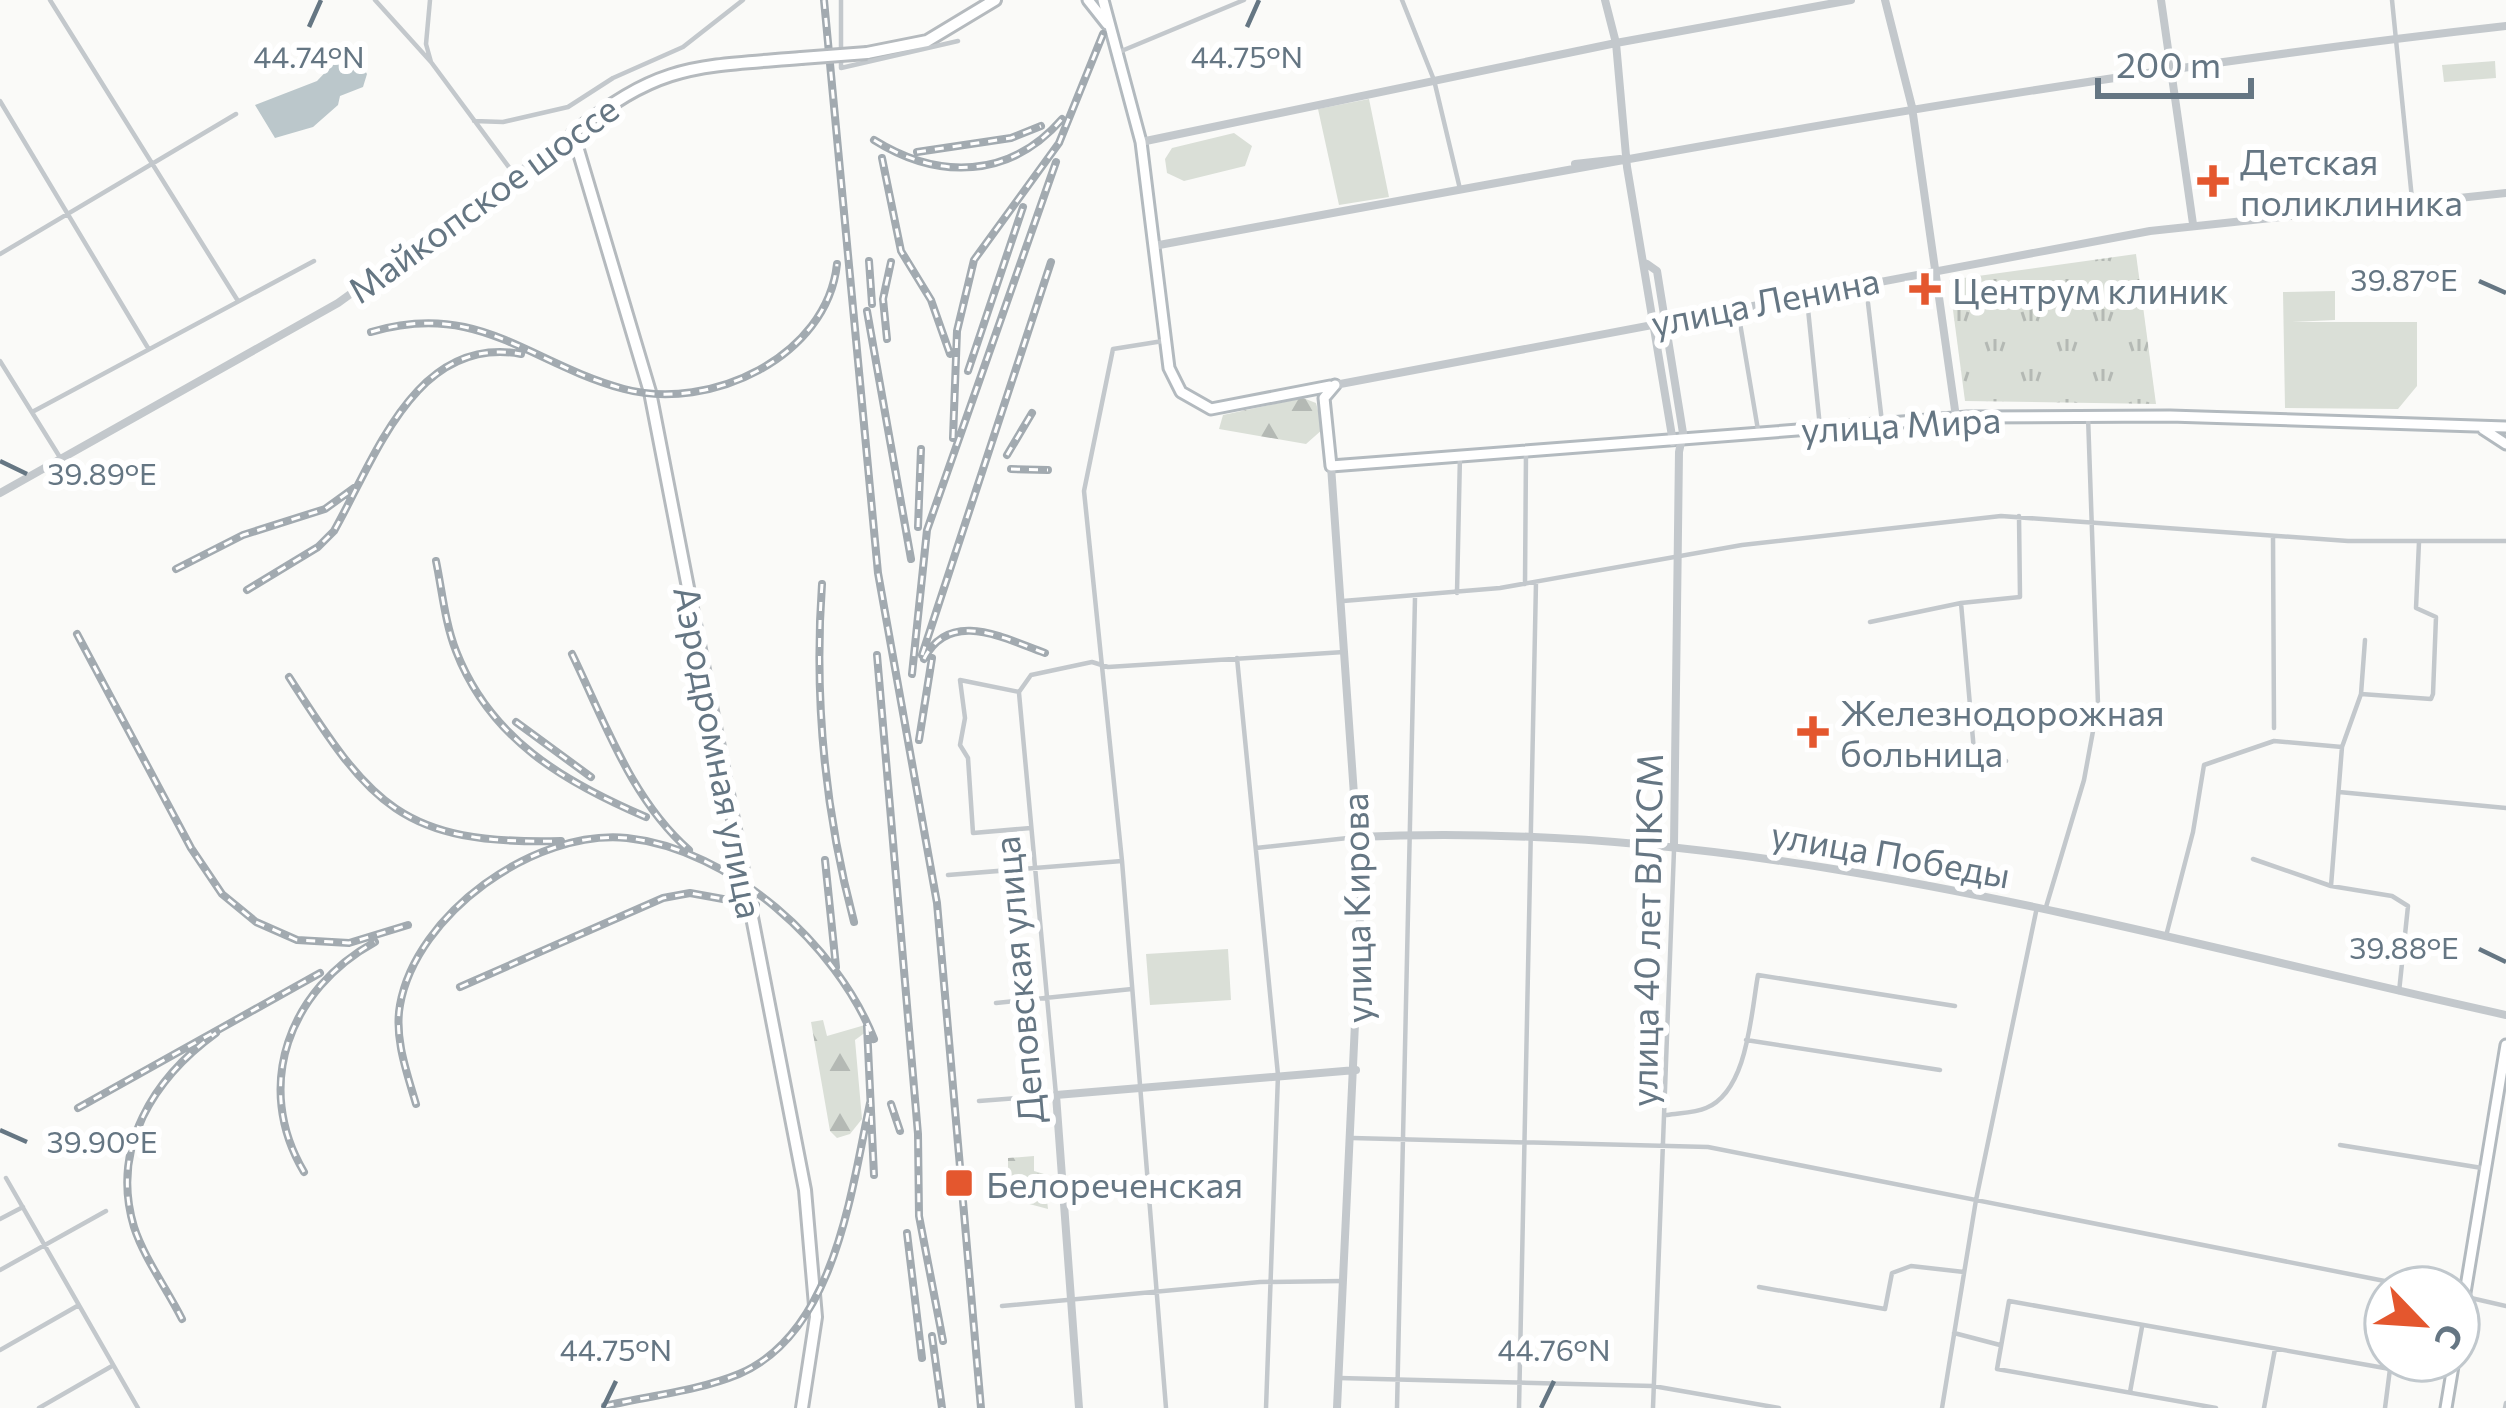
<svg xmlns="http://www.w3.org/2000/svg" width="2506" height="1408" font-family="Commissioner,sans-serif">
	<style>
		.forest { fill: url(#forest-firs) }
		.park { fill: url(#park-tufts) }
		.pitch { fill: #dadfd7 }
		.water { fill: #bbc7cb }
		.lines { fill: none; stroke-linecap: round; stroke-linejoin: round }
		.secondary-casing { stroke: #b3babf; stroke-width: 15 }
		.primary-casing { stroke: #b5babe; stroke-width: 16 }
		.minor { stroke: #c3c8cc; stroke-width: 4.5 }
		.tertiary { stroke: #c3c8cc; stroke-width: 8 }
		.secondary { stroke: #fff; stroke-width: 9 }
		.primary { stroke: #fff; stroke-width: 10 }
		.rail-casing { stroke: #a2aab0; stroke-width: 8 }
		.rail { stroke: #fff; stroke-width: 3; stroke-dasharray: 9; stroke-linecap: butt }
		.primary-bridge-casing { stroke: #b5babe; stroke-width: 16; stroke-linecap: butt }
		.primary-bridge { stroke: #fff; stroke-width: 10 }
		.ticks { fill: none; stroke: #657683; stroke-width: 4.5 }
		.poi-dot { fill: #e4572e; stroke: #fff; stroke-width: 4.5 }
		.labels { text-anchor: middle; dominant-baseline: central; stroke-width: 12; stroke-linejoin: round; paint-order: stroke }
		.poi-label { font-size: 36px; fill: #657683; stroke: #fff; text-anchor: start }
		.street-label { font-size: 36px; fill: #657683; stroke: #fff }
		.ticks-label { font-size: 30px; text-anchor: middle; fill: #657683; stroke: #fff; stroke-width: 12; stroke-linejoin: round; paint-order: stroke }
	</style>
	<defs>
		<pattern id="forest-firs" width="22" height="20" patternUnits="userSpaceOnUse" patternTransform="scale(3)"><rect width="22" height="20" fill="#dadfd7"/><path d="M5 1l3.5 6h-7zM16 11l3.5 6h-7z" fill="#b4b9b4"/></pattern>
		<pattern id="park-tufts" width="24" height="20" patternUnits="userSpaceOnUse" patternTransform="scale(3)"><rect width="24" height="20" fill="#dadfd7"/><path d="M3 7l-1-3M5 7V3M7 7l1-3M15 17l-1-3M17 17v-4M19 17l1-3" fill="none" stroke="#b4b9b4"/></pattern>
	</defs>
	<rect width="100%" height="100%" fill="#fafaf8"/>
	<path class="forest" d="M1303,398L1316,403L1323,429L1306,444L1219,429L1223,415Z
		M823,1020L827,1036L865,1025L866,1032L855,1040L862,1119L850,1134L837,1138L830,1131L811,1022Z
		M1034,1156V1171L1044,1174L1031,1181L1030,1189L1046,1191L1048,1209L1018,1201L1017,1191H1008V1158Z"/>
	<path class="park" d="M2136,254L2156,404L1965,401L1949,280Z"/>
	<path class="pitch" d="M2495,61L2496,78L2444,82L2442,65Z
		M1369,99L1389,197L1339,205L1318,109Z
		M1234,133L1252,146L1245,166L1184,181L1167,173L1165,159L1172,148Z
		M2335,291V320L2292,322H2417V386L2398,409L2285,408L2283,292Z
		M1228,949L1231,1000L1150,1005L1146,954Z"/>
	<path class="water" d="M354,53L367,74L363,87L340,96L338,105L313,127L275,138L255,105L317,81L337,60Z"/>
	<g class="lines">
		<defs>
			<path id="secondary" d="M1088,0L1107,24
				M1103,0L1141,142L1169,368L1181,392L1211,409L1330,386
				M1335,385L1324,398L1331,466L1967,417L2170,416L2506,427
				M2483,429L2506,444
				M2458,1335L2506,1045
				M2446,1408L2454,1360"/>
			<path id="primary" d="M867,53L927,41L995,0
				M801,58C693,67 661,63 573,133L650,392L805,1190L816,1317L802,1408"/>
		</defs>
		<use href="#secondary" class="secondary-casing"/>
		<use href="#primary" class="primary-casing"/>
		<path class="minor" d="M50,0L238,301
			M375,0L431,62
			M430,0L426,44L431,62L514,174
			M841,0V68L958,41
			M1402,0L1434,80L1460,189
			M2392,0L2412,199
			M1119,52L1244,0
			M0,101L148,348
			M474,121L503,122L568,107L613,78L683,47L743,0
			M0,254L236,114
			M1868,303L1882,422
			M1808,309L1820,427
			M1740,323L1758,430
			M1163,341L1113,349L1084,491L1122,861L1166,1408
			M0,361L61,459
			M34,411L314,261
			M2273,537L2274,728
			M1525,584L1526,452
			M1457,593L1460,455
			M1343,601L1500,588L1742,545L2001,516L2348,541H2506
			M1870,622L1961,603
			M1237,658L1278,1075L1266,1408
			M2361,694L2431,699L2433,694L2436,617L2416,608L2419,542
			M2006,761L1974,751L1961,603L2020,597L2019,516
			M2339,792L2506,808
			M1031,828L973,833L968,758L960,745L965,718L960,680L1019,692L1031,675L1092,662L1108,667L1344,652
			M1256,848L1357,837
			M2253,859L2331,886L2392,896L2408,906L2399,992
			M948,875L1122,861
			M2331,886L2342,747L2361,694L2365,640
			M2046,907L2084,780L2098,704L2088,416
			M2166,936L2193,832L2204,765L2274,741L2342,747
			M996,1003L1132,989
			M1746,1040L1940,1070
			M979,1101L1056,1095L1019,693
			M1667,1115C1679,1113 1695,1113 1706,1108C1748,1091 1751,1013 1758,975L1955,1006
			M1352,1138L1708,1147L2420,1288
			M2340,1145L2482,1168
			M6,1178L138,1408
			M0,1219L23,1207
			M0,1270L106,1211
			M1759,1287L1885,1309L1892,1273L1911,1266L1964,1272
			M2458,1295L2506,1306
			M1002,1306L1260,1282L1343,1281
			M1954,1333L2000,1345
			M0,1350L79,1305
			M1339,1378L1653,1386L1779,1408
			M2130,1392L2142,1327
			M39,1408L112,1366
			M1397,1408L1415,598
			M1519,1408L1536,582
			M1653,1408L1674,850
			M1942,1408L1976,1200L2037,907
			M2216,1408L1997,1369L2009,1301L2390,1369L2385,1408
			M2264,1408L2275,1349
			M2505,1408L2506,1403"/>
		<path class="tertiary" d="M1605,0L1616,43L1627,167L1673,442
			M1885,0L1912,107L1956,417
			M2161,0L2193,224
			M1141,142L1616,43L1851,0
			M1575,164L1620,159
			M1154,246C1604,163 2051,77 2506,26
			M1647,264L1657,271L1683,433L1679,452L1674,845
			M1335,385L2150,231L2506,193
			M1331,466L1361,895L1337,1408
			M0,493L338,303L573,133
			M1358,837C1750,818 2127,931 2506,1015
			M1079,1408L1056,1095L1356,1070"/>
		<use href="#secondary" class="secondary"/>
		<use href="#primary" class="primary"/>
		<defs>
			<path id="rail" d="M824,0L878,573L937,903L981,1408
				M874,140C938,180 1010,179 1062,119
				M917,152L1011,138L1041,126
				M882,158L901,251L931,300L950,354
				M869,261L872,304
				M867,311L911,559
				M371,332C479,300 528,363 624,389C710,412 827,357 837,264
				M887,339L883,299L891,262
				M968,371L1023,207
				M953,438L957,331L974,260L1059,143L1103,34
				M1007,455L1032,413
				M1011,469L1048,470
				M918,527L921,449
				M436,561C442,590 445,623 456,651C490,739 564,782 646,817
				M176,569L243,535L325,509L354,488
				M822,584C814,697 825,812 854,922
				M247,590L318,547L334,531C376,456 416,335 521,354
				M77,634L191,848L222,894L256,922L297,940L349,943L408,925
				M572,654C605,722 631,799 689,850
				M877,655L918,1134L919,1216L943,1341
				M922,655L1051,262
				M924,659C950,608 1005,639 1045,653
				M912,674L927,530L1056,162
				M289,677C371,805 401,845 561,841
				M516,722L591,777
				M919,740L932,658
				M825,860L836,967
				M460,987L663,898L690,893L756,905
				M867,1026L874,1175
				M416,1104C407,1073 394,1038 400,1005C416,914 534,829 627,838C731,849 837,945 874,1039
				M891,1104L900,1131
				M78,1108L320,973
				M304,1172C253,1086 289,989 375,942
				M907,1233L922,1358
				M182,1319C167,1289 144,1258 134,1227C110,1147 154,1078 216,1033
				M932,1336L942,1408
				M605,1406C648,1396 698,1391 739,1374C835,1333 851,1192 870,1103"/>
		</defs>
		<use href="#rail" class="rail-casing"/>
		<use href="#rail" class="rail"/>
		<defs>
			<path id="primary-bridge" d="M801,58L867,53"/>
		</defs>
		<use href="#primary-bridge" class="primary-bridge-casing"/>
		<use href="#primary-bridge" class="primary-bridge"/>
	</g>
	<path class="ticks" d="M309,27L321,0M1247,27L1259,0M2479,281L2506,293M0,461L27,474M2479,949L2506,962M0,1130L27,1142M603,1408L616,1381M1541,1408L1554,1381"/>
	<g class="poi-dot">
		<path d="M2207 163h12v12h12v12h-12v12h-12v-12h-12v-12h12z"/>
		<path d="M1919 271h12v12h12v12h-12v12h-12v-12h-12v-12h12z"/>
		<path d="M1807 714h12v12h12v12h-12v12h-12v-12h-12v-12h12z"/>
		<rect x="944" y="1168" width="30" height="30" rx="6"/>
	</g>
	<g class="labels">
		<g class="poi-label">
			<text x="2240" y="160">Детская<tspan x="2240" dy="41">поликлиника</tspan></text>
			<text x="1952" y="289">Центрум клиник</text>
			<text x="1840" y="711">Железнодорожная<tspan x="1840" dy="41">больница</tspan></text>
			<text x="986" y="1183">Белореченская</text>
		</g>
		<g class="street-label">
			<text transform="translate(482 198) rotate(-36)">Майкопское шоссе</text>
			<text transform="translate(1765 300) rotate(-11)">улица Ленина</text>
			<text transform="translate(1901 423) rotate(-3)">улица Мира</text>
			<text transform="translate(720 752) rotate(79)">Аэродромная улица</text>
			<text transform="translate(1891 853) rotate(10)">улица Победы</text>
			<text transform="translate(1355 908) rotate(-91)">улица Кирова</text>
			<text transform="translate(1645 930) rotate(-89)">улица 40 лет ВЛКСМ</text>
			<text transform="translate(1017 980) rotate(-95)">Деповская улица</text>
		</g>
	</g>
	<g class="ticks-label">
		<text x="309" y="68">44.74°N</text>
		<text x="1247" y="68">44.75°N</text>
		<text x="2404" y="291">39.87°E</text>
		<text x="102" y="485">39.89°E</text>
		<text x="2404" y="959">39.88°E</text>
		<text x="102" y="1153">39.90°E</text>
		<text x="616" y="1361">44.75°N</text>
		<text x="1554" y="1361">44.76°N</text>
	</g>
	<g transform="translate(2422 1324) rotate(115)"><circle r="57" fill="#ffffff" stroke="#c1c8cd" stroke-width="3"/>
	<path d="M0-9L21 45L0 30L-21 45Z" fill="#e4572e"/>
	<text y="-18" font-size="33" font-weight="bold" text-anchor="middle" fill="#657683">С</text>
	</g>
	<path d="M2098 78v18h153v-18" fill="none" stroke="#657683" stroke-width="6"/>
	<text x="2116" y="78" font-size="36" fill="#657683" stroke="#ffffff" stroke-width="9" paint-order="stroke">200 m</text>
</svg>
